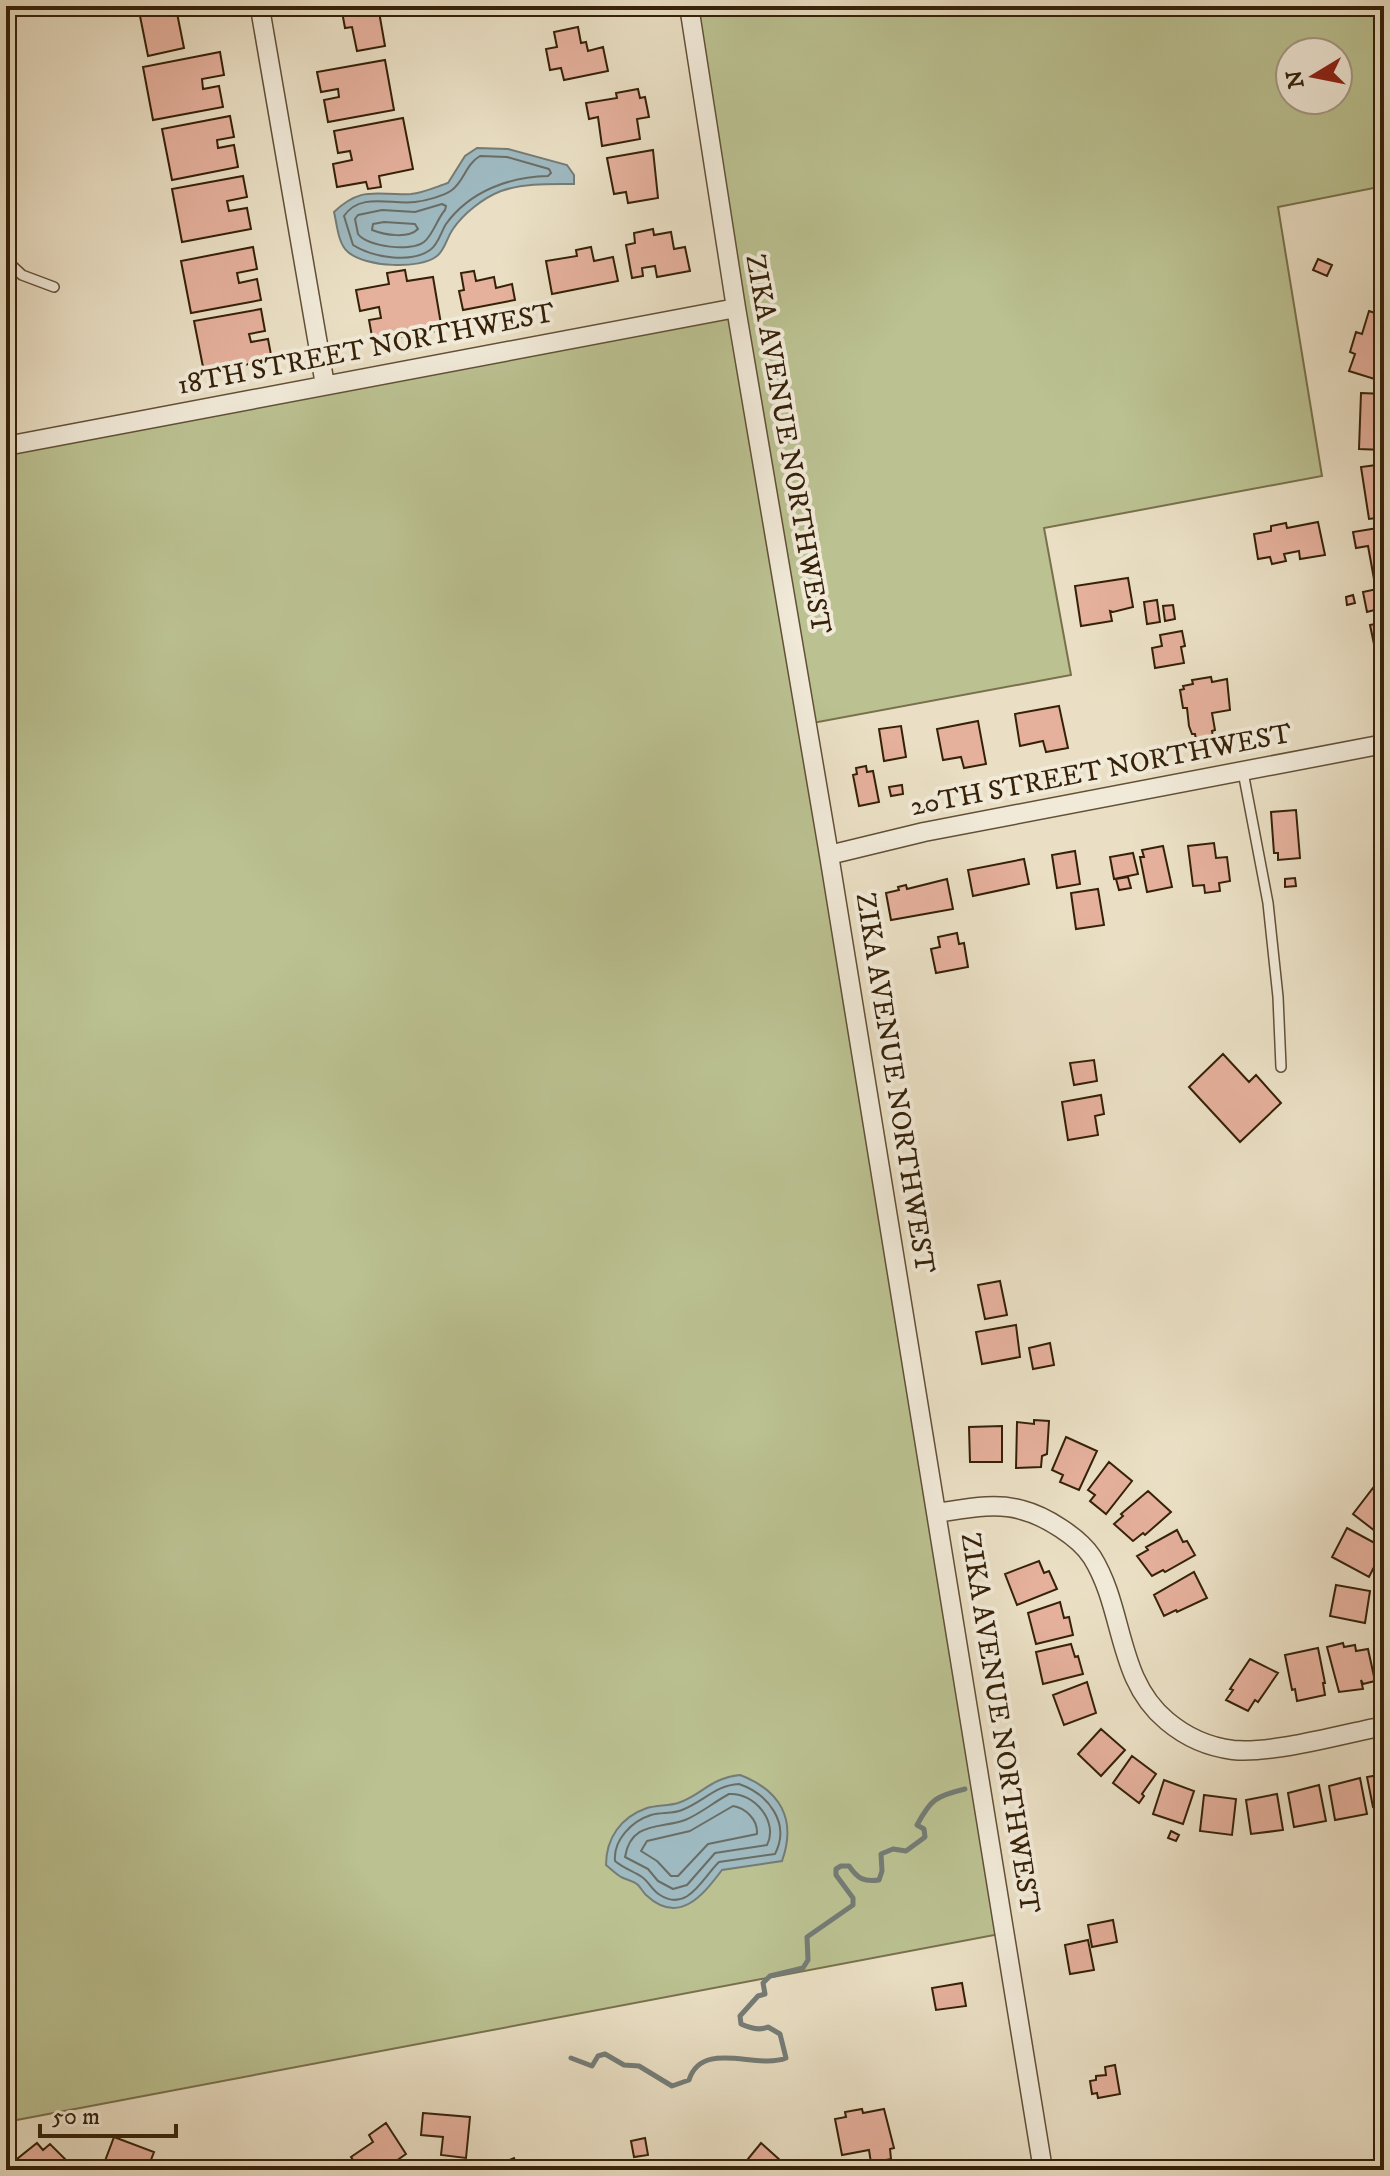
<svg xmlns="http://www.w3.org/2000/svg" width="1390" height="2176" font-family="'IM FELL DW Pica',serif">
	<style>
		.green { fill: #bbc191; stroke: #78714c; stroke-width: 2; fill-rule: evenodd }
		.water { fill: #9eb9c0; stroke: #747c76; stroke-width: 2 }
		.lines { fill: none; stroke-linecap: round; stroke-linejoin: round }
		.shore { stroke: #6a6d64; stroke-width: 2 }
		.stream { stroke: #747c76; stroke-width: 5 }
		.building { fill: #e5b09c; stroke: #352108; stroke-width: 2 }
		.service-casing { stroke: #625037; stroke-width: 12 }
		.minor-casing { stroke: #625037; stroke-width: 21 }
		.service { stroke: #f1ead9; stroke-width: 9 }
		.minor { stroke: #f1ead9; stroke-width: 18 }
		.labels { text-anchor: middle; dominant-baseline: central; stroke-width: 8; stroke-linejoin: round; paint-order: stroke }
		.street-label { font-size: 28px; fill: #352108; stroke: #f1ead9 }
	</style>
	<rect width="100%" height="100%" fill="#eadfc4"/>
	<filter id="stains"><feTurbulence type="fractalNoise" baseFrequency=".0025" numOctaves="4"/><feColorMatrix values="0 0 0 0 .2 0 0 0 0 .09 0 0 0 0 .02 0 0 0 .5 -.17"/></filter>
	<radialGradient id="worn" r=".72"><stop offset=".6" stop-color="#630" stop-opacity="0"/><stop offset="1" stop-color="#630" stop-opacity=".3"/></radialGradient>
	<path class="green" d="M693,6H1384V186L1278,207L1322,476L1044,528L1071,675L807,724L1005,1933L6,2122V446L735,308ZM1290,52H1338V100H1290Z"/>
	<path class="water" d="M477,148L508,149L567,165L574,175V184C550,184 524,183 501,191C483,198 463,214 453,229C447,237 445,250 437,256C420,270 365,267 348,252C338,244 337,224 334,212C362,185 377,196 411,194C423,193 436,187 448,183L465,156Z
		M740,1775C780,1790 797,1819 782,1861L722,1870C703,1895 679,1926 646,1895C643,1892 641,1888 638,1885C634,1881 627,1880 621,1877C616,1874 611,1869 606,1865C606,1838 621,1817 647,1808C657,1805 668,1806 678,1803C702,1795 710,1778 740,1775Z"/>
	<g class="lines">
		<path class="shore" d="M480,156L507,157L549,169L551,173L548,176C509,177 470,191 446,224C441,232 438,245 430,250C410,264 372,257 353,245L344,216C360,192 391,205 415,202C425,201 444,196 452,190C464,181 466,164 480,156Z
			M442,204L446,206L445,210C437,219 433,235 424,242C411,252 368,247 358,234L355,219L358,215L382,210L415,212Z
			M384,222L415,224L418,229C408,239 385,235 372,230L373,224Z
			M739,1784C768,1794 791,1823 775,1854L719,1862C703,1877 688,1913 660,1895C652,1890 649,1882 642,1877C633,1871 623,1868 615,1861C613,1840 632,1821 651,1815C661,1812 673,1814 682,1810C703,1802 716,1785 739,1784Z
			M729,1794C754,1792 779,1822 767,1845L715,1853L687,1885L673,1889L658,1881L648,1869L625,1857C631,1821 660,1829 685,1820C700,1814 714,1802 729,1794Z
			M733,1806C746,1808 758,1820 757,1834L708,1844L678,1876H671L657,1861L641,1851L647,1841L690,1831Z"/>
		<path class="stream" d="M571,2058L592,2066L598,2056L605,2054L624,2065L639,2066L672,2086L689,2080C702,2039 757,2070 786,2058L780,2034L768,2027C759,2031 750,2028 741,2024L740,2016L758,1996L765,1994L763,1983L770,1976L803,1968L808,1960L807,1937L853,1905V1898L836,1875V1869L841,1866H849C858,1879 864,1882 879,1880L882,1871L881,1854L893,1849L906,1851L925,1837L924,1829L917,1825C931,1799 936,1796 965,1789"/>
	</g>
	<path class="building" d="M138,6L176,8L184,48L148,56Z
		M341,6H378L385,46L357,51L352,27L345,28Z
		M578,27L581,43L586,42L588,51L603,47L608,71L564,80L561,68L550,70L546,49L557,47L554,32Z
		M220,52L224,75L202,79L203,89L219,86L223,107L153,120L143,67Z
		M385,60L394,110L328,122L324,100L339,97L338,89L321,92L317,72Z
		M638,89L640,98L645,97L649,117L637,119L640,139L602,146L598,117L589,119L586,103L617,98L616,93Z
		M230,116L234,137L217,140L218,148L234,145L238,167L172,180L162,129Z
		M403,118L413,169L379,176L381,187L368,189L366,182L337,187L333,164L352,160L350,151L338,153L334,131Z
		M653,150L658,198L628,203L626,192L614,194L607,158Z
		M243,176L247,197L227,201L229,211L247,208L251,229L182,242L172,189Z
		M653,229L654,235L671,232L674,249L685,247L690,271L657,277L655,266L642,268L643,276L632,278L626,245L635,243L634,233Z
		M253,247L257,269L237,273L239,283L257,279L261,300L191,313L181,261Z
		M591,247L594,261L613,257L618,281L552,294L546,261L577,256L576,250Z
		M1318,259L1332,265L1327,276L1313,270Z
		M405,270L407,281L433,277L442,330L373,342L369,320L381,318L379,307L360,311L356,290L389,284L387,273Z
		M474,271L476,281L494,277L496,288L512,284L515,300L463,310L459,291L464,290L461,273Z
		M261,309L265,331L249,334L251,342L268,339L272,360L204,372L194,321Z
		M1369,311L1384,316V382L1349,371L1355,354L1350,352L1356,332L1362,334Z
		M1361,393L1384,394V450L1359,449Z
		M1384,464V517L1369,519L1361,467Z
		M1318,522L1325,555L1300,559L1299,551L1284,554L1286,561L1272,564L1270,557L1258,559L1254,534L1271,531V526L1286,523L1287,528Z
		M1384,527V577L1374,579L1368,546L1356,548L1353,532Z
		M1128,578L1133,607L1113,612L1110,611L1112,621L1081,626L1075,586Z
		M1377,589V591L1384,590V642L1374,644L1370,625L1380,623L1378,609L1367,612L1363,592Z
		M1353,595L1355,603L1347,605L1346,597Z
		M1157,600L1160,622L1147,624L1144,602Z
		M1173,605L1175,619L1165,621L1163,606Z
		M1182,631L1185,646L1181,647L1184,663L1155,668L1152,648L1162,646L1160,635Z
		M1211,677L1212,682L1227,679L1230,710L1212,713L1215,730L1212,731L1213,737L1196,740L1195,734H1192L1189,726L1187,708H1183L1180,690L1184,689L1183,686L1193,684L1192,680Z
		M1059,706L1068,748L1046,752L1043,741L1020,746L1015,714Z
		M978,721L986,764L964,768L961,757L943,760L937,729Z
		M901,726L906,757L884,761L879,729Z
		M866,766L867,772L873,771L879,802L859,806L853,775L857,774L856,768Z
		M902,785L903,794L891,796L889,787Z
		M1296,810L1300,858L1278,860V853H1274L1271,812Z
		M1214,843L1216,858L1227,857L1230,881L1219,883L1220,891L1205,893L1204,885L1193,886L1188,846Z
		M1163,846L1172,887L1147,892L1140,857H1144L1142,850Z
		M1075,851L1080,884L1057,888L1052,855Z
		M1133,853L1138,874L1114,879L1110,857Z
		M1024,859L1029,884L973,896L968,870Z
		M1128,877L1131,888L1119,890L1116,879Z
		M1295,878L1296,886L1285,887V879Z
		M947,879L953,909L891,920L886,893L899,890L898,887L906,885L907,889Z
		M1098,889L1104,925L1076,929L1071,893Z
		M957,933L959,944L964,943L968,967L936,973L931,949L940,947L938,937Z
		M1223,1054L1249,1082L1256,1075L1281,1103L1240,1142L1189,1087Z
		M1094,1060L1097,1081L1074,1085L1070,1063Z
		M1101,1095L1104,1114L1095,1116L1098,1135L1068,1140L1062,1102Z
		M1000,1281L1007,1315L985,1319L978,1285Z
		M1016,1325L1020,1357L982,1364L976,1332Z
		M1050,1343L1054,1365L1033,1369L1029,1348Z
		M1034,1420L1049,1421L1047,1454L1042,1456L1041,1467L1016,1468L1017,1422L1034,1424Z
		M1002,1426V1462H970L969,1427Z
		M1066,1437L1097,1451L1079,1490L1060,1482L1063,1475L1052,1470Z
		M1109,1462L1132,1481L1106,1514L1090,1501L1095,1495L1088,1490Z
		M1373,1488L1384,1497V1538L1353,1514Z
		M1148,1491L1171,1512L1145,1535L1143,1533L1133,1541L1114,1524L1123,1516L1121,1514Z
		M1347,1528L1384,1548L1375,1571L1373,1569L1369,1577L1332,1557Z
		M1177,1530L1183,1542L1187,1541L1195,1555L1165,1572L1163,1570L1152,1576L1137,1556L1148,1550L1146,1547Z
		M1039,1561L1044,1573L1049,1571L1057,1589L1017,1605L1005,1574Z
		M1194,1572L1207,1598L1177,1612L1176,1610L1164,1616L1154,1595Z
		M1336,1585L1370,1591L1365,1623L1330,1616Z
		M1060,1602L1064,1618L1069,1617L1073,1635L1036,1644L1028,1613Z
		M1343,1643L1344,1647L1355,1645L1356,1651L1368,1649L1375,1681L1363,1684L1361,1680L1363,1689L1339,1692L1327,1647Z
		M1071,1644L1075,1657L1078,1656L1083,1674L1043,1684L1036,1652Z
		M1318,1648L1325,1683H1323L1325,1695L1297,1701L1295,1689L1292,1690L1285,1655Z
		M1250,1659L1278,1673L1258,1702L1255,1700L1248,1711L1226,1700L1233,1690L1230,1689Z
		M1087,1682L1096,1713L1064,1725L1053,1695Z
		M1101,1729L1125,1750L1101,1776L1078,1754Z
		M1132,1756L1156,1774L1142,1794L1144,1796L1139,1803L1113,1783Z
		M1384,1774V1817L1381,1805L1373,1807L1367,1777Z
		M1360,1778L1367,1814L1335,1820L1329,1786Z
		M1164,1780L1194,1791L1183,1824L1153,1814Z
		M1319,1785L1326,1821L1294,1827L1288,1793Z
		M1277,1794L1283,1830L1251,1834L1246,1800Z
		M1204,1795L1236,1799L1232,1835L1200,1831Z
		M1171,1831L1179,1835L1176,1841L1168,1838Z
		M1113,1920L1117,1942L1092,1947L1088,1925Z
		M1088,1940L1094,1970L1070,1974L1065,1945Z
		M962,1983L966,2006L936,2010L932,1988Z
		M1115,2065L1120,2094L1098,2098L1097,2093L1092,2094L1090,2081L1096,2080V2076L1106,2075L1105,2067Z
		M862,2109L863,2113L884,2109L894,2148L890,2149L891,2159L871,2163L869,2150L842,2155L835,2119L846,2117L845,2112Z
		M423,2113L470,2117L466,2158L441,2155L443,2137L421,2135Z
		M386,2123L406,2154L383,2170H360L351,2157L373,2142L369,2135Z
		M114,2137L154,2152L147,2170H130L105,2161Z
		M645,2138L648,2155L634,2157L631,2141Z
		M37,2143L43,2150L50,2144L69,2163L65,2167L68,2170H17L12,2163Z
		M761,2143L791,2170H739Z
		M514,2158L518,2170H485Z
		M1330,2164V2170H1303L1302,2167Z"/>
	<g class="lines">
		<defs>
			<path id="service" d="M6,260L22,275L54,287
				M1243,772L1268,903L1278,997L1281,1067"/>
			<path id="minor" d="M689,6L736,308L829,855L1043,2170
				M261,14L325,385
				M6,446L736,308
				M829,855L924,832L1384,744
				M937,1513C964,1509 995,1502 1022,1510C1045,1516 1079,1537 1092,1557C1125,1610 1116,1679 1167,1721C1186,1737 1209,1747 1233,1750C1273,1754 1343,1734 1384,1726"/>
		</defs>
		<use href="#service" class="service-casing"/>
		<use href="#minor" class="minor-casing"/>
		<use href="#service" class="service"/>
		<use href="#minor" class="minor"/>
	</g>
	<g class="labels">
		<g class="street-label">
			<text transform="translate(366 349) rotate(-11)">18TH STREET NORTHWEST</text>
			<text transform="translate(788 444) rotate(80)">ZIKA AVENUE NORTHWEST</text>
			<text transform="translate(1101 770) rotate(-11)">20TH STREET NORTHWEST</text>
			<text transform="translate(895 1083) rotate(81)">ZIKA AVENUE NORTHWEST</text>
			<text transform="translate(1000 1723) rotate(81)">ZIKA AVENUE NORTHWEST</text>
		</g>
	</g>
	<rect width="1390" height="2176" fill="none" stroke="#eadfc4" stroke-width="32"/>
	<rect x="8" y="8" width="1374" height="2160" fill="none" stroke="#352108" stroke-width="4"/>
	<rect x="16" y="16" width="1358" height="2144" fill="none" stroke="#352108" stroke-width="2"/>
	<g transform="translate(1314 76) rotate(260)"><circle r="38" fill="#f1ead9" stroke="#a69a85" stroke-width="2"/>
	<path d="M0-6L14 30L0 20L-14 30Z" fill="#8f2418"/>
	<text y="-12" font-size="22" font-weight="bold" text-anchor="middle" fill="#352108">N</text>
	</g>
	<path d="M40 2124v12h136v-12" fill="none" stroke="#352108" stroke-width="4"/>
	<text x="52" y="2124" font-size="24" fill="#352108" stroke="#f1ead9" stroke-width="6" paint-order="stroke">50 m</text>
	<rect width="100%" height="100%" filter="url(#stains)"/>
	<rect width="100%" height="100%" fill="url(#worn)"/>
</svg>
